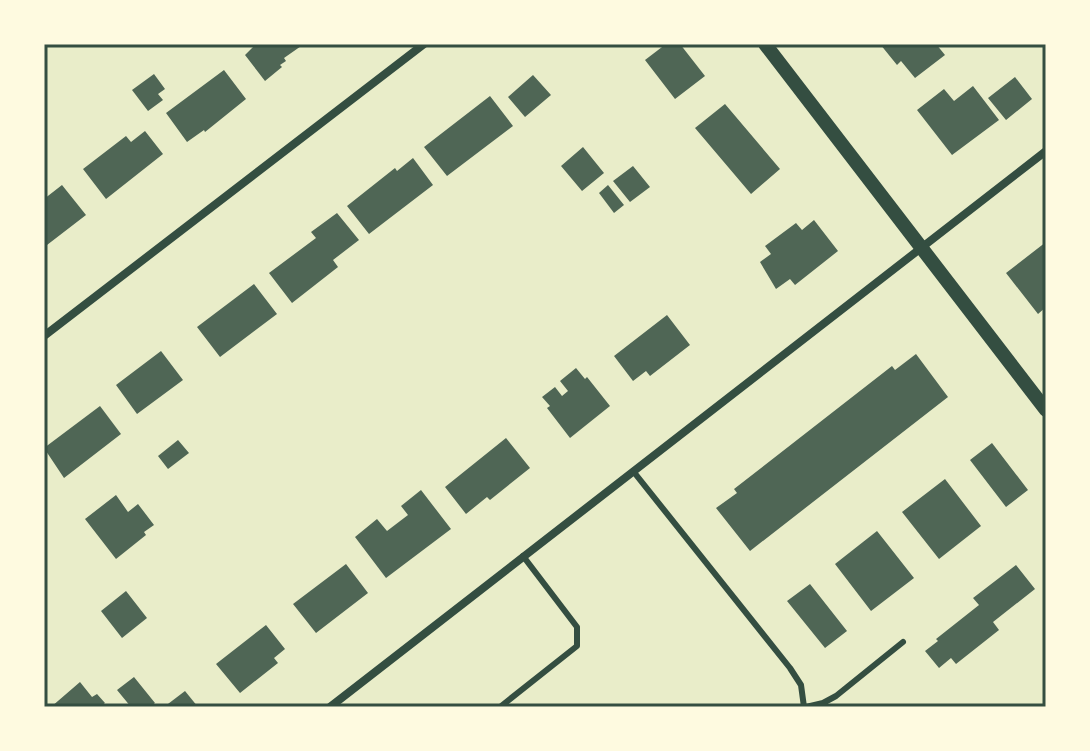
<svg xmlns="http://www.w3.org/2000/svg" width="1090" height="751" font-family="'Exo 2',sans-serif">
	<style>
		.building { fill: #4f6655 }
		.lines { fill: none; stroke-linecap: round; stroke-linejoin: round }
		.service { stroke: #344e41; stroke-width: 6 }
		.minor { stroke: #344e41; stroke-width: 8 }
		.tertiary { stroke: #344e41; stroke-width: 14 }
		.neatline { fill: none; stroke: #344e41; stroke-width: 3 }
	</style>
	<rect width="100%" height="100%" fill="#e9edc9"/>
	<path class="building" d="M256,44H304L284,58L286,61L280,65L282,67L265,81L245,55Z
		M666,44H680L705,76L675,99L645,60Z
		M880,44H936L945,55L915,78L901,61L897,65Z
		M224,70L246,99L205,132L204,130L187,142L166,113Z
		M154,74L165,89L158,94L163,100L148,111L132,90Z
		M533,75L551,95L525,117L508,97Z
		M1015,77L1032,99L1006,120L988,98Z
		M973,86L999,120L952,155L917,110L944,89L954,101Z
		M490,96L513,126L447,176L424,147Z
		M725,104L780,169L751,194L695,128Z
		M145,131L163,154L106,199L83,169L126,136L131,142Z
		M583,147L604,173L582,191L561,166Z
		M413,158L433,185L369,234L347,206L395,168L397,171Z
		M633,166L650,187L630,202L613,181Z
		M62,185L86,215L47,245L44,242V199Z
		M608,185L624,205L614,213L599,193Z
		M337,213L359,240L333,260L338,267L292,303L269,273L316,238L311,232Z
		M814,220L838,251L795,285L790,279L776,289L760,262L771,254L765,246L796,223L802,230Z
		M1046,242V307L1038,314L1006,273Z
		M254,284L277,314L220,357L197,327Z
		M667,315L690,345L650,376L646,371L633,381L614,356Z
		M161,351L183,380L137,414L116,385Z
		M916,354L948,397L750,551L716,508L737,493L734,489L892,366L895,370Z
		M576,368L585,379L587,377L610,406L570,438L547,408L550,406L542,397L555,387L562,396L568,391L560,381Z
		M100,406L121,434L64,478L44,448Z
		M506,438L530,468L490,500L487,497L466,514L445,487Z
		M178,440L189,453L168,469L158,456Z
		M992,443L1028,490L1006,507L970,460Z
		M945,479L981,526L939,559L902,512Z
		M421,490L451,529L386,578L355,537L377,519L387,531L408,515L401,506Z
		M116,495L128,512L138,504L154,525L144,532L146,535L116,559L85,519Z
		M877,531L914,578L871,611L835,564Z
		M346,564L368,593L316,633L293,604Z
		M1016,565L1035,589L993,622L999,630L956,664L951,658L939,668L925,651L938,641L936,639L979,605L973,598Z
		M810,584L847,631L825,648L787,601Z
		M126,591L147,618L122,638L101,611Z
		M266,625L285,649L274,658L278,663L240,693L216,664Z
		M134,677L155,703L150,707H131L117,690Z
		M80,682L92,697L97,694L105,703L100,707H51Z
		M185,691L198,707H164Z"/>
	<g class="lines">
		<path class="service" d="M633,471L790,668L801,685L804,707
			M500,707L577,646V627L523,556
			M806,707L823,703L836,696L903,642"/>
		<path class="minor" d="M44,336L424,44
			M330,707L1046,151"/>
		<path class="tertiary" d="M765,44L1046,410"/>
	</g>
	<rect width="1090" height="751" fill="none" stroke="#fefae0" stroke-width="92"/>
	<rect x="46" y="46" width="998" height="659" class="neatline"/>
</svg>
